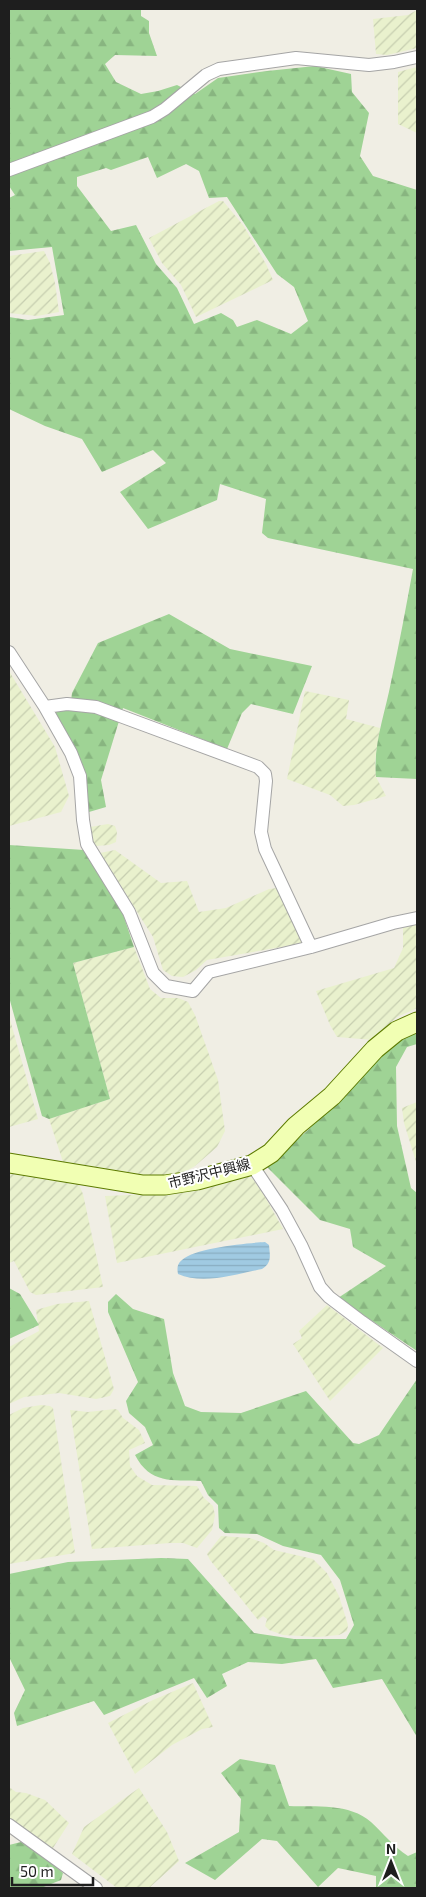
<svg xmlns="http://www.w3.org/2000/svg" width="426" height="1897" font-family="'Exo 2','Noto Sans JP',sans-serif">
	<style>
		.farmland { fill: url(#farmland-furrows) }
		.forest { fill: url(#forest-firs); fill-rule: evenodd }
		.water { fill: url(#water-rules) }
		.lines { fill: none; stroke-linecap: round; stroke-linejoin: round }
		.street-casing { stroke: #a5a5a5; stroke-width: 14 }
		.secondary-casing { stroke: #5d7b00; stroke-width: 21 }
		.street { stroke: #fff; stroke-width: 12 }
		.secondary { stroke: #f1ffb3; stroke-width: 19 }
		.labels { text-anchor: middle; dominant-baseline: central; stroke-width: 4; stroke-linejoin: round; paint-order: stroke }
		.street-label { font-size: 14px; fill: #1e1e1e; stroke: #fff }
	</style>
	<defs>
		<pattern id="farmland-furrows" width="10" height="10" patternUnits="userSpaceOnUse" patternTransform="scale(1.25)"><rect width="10" height="10" fill="#e9f1cd"/><path d="M-1 1l2-2M0 10L10 0M9 11l2-2" fill="none" stroke="#c7ceb0"/></pattern>
		<pattern id="forest-firs" width="22" height="20" patternUnits="userSpaceOnUse" patternTransform="scale(1.25)"><rect width="22" height="20" fill="#9fd395"/><path d="M5 1l3.5 6h-7zM16 11l3.5 6h-7z" fill="#88b580"/></pattern>
		<pattern id="water-rules" width="6" height="5" patternUnits="userSpaceOnUse" patternTransform="scale(1.25)"><rect width="6" height="5" fill="#a0cae2"/><path d="M0 2.5h6" fill="none" stroke="#89adc1"/></pattern>
	</defs>
	<rect width="100%" height="100%" fill="#f0eee4"/>
	<path class="farmland" d="M417,10V48L387,55L376,54L373,19L408,15Z
		M417,67V133L398,124V72Z
		M219,201H223L243,225L266,264L273,280L196,317L181,285L162,263L149,238Z
		M44,251L50,263L55,283L59,312L37,316L9,313V256Z
		M9,671L55,747L69,796L61,812L9,826Z
		M305,691L349,700L346,719L380,728L375,761L376,777L386,796L354,805L343,806L330,795L287,779Z
		M108,824L115,826L117,832L116,842L109,845L96,846L90,837V827Z
		M115,850L161,883L187,881L199,912L226,908L269,889L277,888L304,943L207,960L196,970L183,977L172,976L163,970L153,937L100,853Z
		M417,924V1008L397,1017L373,1040L337,1037L330,1025L316,991L394,968L403,948V928Z
		M134,947L150,989L161,998H178L188,1002L195,1015L218,1080L225,1131L217,1147L195,1166L183,1173L171,1176L142,1175L64,1165L49,1119L110,1099L73,963Z
		M9,1016L38,1119L9,1127Z
		M417,1102V1165L404,1123L402,1108Z
		M9,1168L67,1180L79,1185L83,1194L103,1287L36,1295L30,1292L14,1261L9,1263Z
		M244,1175L253,1179L264,1195L283,1229L117,1263L105,1196L183,1193Z
		M89,1301L114,1389L110,1396L96,1399L59,1393L24,1397L9,1404V1347L39,1331L36,1310L57,1304Z
		M327,1305L383,1348L330,1401L293,1344L302,1338L299,1331Z
		M41,1405L50,1406L53,1408L75,1553L9,1564V1415L23,1408Z
		M115,1409L118,1410L123,1418L139,1430L145,1443L129,1450L130,1466L137,1476L152,1485L197,1486L204,1498L213,1506L215,1515L212,1530L197,1548L183,1543H170L92,1549L70,1410L88,1412Z
		M221,1536L250,1538L264,1543L274,1550L313,1559L327,1573L339,1596L348,1625L347,1631L339,1635L318,1637L283,1635L269,1630L265,1626L267,1619L263,1616L258,1620L210,1560L207,1554Z
		M193,1683L213,1727L202,1729L172,1745L135,1774L108,1723L153,1700Z
		M9,1787L16,1792L26,1793L45,1800L69,1823L53,1848L29,1834L9,1818Z
		M139,1788L167,1832L179,1861L149,1888H117L72,1854L84,1827Z"/>
	<path class="forest" d="M9,9H141V16L149,21V33L157,56L115,55L105,64L116,82L141,94L158,91L177,85L195,94L218,78L267,71L315,66L351,74L352,92L369,113L360,156L373,176L417,190V779L376,777C373,744 385,714 391,682C399,645 406,607 413,569L268,538L262,533L266,499L220,484L217,500L148,529L120,492L166,463L153,450L102,472L82,439L45,426L9,409V317L28,320L64,315L52,247L9,251V198L15,195L9,186ZM148,157L157,178L186,164L199,171L209,198L227,197L277,274L294,287L308,321L291,334L257,320L237,327L233,320L221,313L194,324L177,288L156,264L136,225L111,231L77,186V177L106,168L111,170Z
		M169,614L230,649L312,666L293,714L251,704L242,713L227,749L123,708L101,780L106,807L89,812L85,774L52,711L70,709L72,693L98,643Z
		M9,845L84,850L122,911L134,947L73,963L110,1099L49,1119L42,1116L9,997Z
		M417,1028V1044L407,1047L396,1067L397,1126L411,1188L417,1193V1351L338,1298L386,1266L353,1247L350,1229L320,1220L267,1167L308,1130L385,1050Z
		M9,1288L20,1294L39,1325L9,1339Z
		M116,1294L133,1309L164,1319L173,1373L185,1406L201,1412L241,1413L306,1391L353,1443L359,1444L379,1435L417,1379V1737L382,1679L333,1688L316,1659L282,1664L248,1662L222,1674L227,1686L207,1698L194,1678L104,1715L94,1701L17,1726L14,1713L25,1690L9,1657V1574L68,1562L161,1558L188,1559L254,1633L294,1639H346L354,1625L340,1580L321,1555L283,1546L257,1534L225,1533L219,1528L218,1505L208,1495L201,1481C172,1480 150,1484 135,1455L153,1445L145,1427L129,1413L126,1401L138,1382L108,1312V1302Z
		M240,1759L275,1765L289,1806C315,1807 350,1803 371,1822C384,1834 393,1846 408,1856L417,1852V1888H376V1876L338,1868L318,1887L277,1841L262,1839L215,1880L185,1863L239,1832L241,1799L221,1773Z
		M21,1842L40,1853L63,1873L61,1880L41,1888H9V1845Z"/>
	<path class="water" d="M265,1242L269,1245C270,1256 272,1263 262,1269C237,1274 203,1285 178,1274C177,1268 177,1264 182,1260C194,1248 247,1243 265,1242Z"/>
	<g class="lines">
		<defs>
			<path id="street" d="M9,170L152,117L165,109L206,75L219,69L296,58L369,65L394,62L417,57
				M9,652L45,707L71,753L80,776L83,820L87,844L129,912L153,973L166,986L193,991L209,972L311,947L393,923L417,918
				M45,707L67,704L96,707L258,767L265,774L266,781L261,832L265,849L311,947
				M252,1165L282,1210L301,1245L320,1287L329,1297L362,1322L417,1361
				M9,1825L96,1888"/>
			<path id="secondary" d="M9,1163L143,1185H165L197,1180L252,1165L271,1153L296,1126L332,1096L375,1049L397,1031L417,1022"/>
		</defs>
		<use href="#street" class="street-casing"/>
		<use href="#secondary" class="secondary-casing"/>
		<use href="#street" class="street"/>
		<use href="#secondary" class="secondary"/>
	</g>
	<g class="labels">
		<g class="street-label">
			<text transform="translate(209 1173) rotate(-14)">市野沢中興線</text>
		</g>
	</g>
	<rect width="426" height="1897" fill="none" stroke="#1e1e1e" stroke-width="20"/>
	<g transform="translate(391 1862)" stroke="#ffffff" stroke-width="4" paint-order="stroke">
	<path d="M0-4L9 19L0 12L-9 19Z" fill="#1e1e1e"/>
	<text y="-8" font-size="14" font-weight="bold" text-anchor="middle" fill="#1e1e1e">N</text>
	</g>
	<path d="M12 1877v8h81v-8" fill="none" stroke="#1e1e1e" stroke-width="2.5"/>
	<text x="20" y="1877" font-size="15" fill="#1e1e1e" stroke="#ffffff" stroke-width="4" paint-order="stroke">50 m</text>
</svg>
